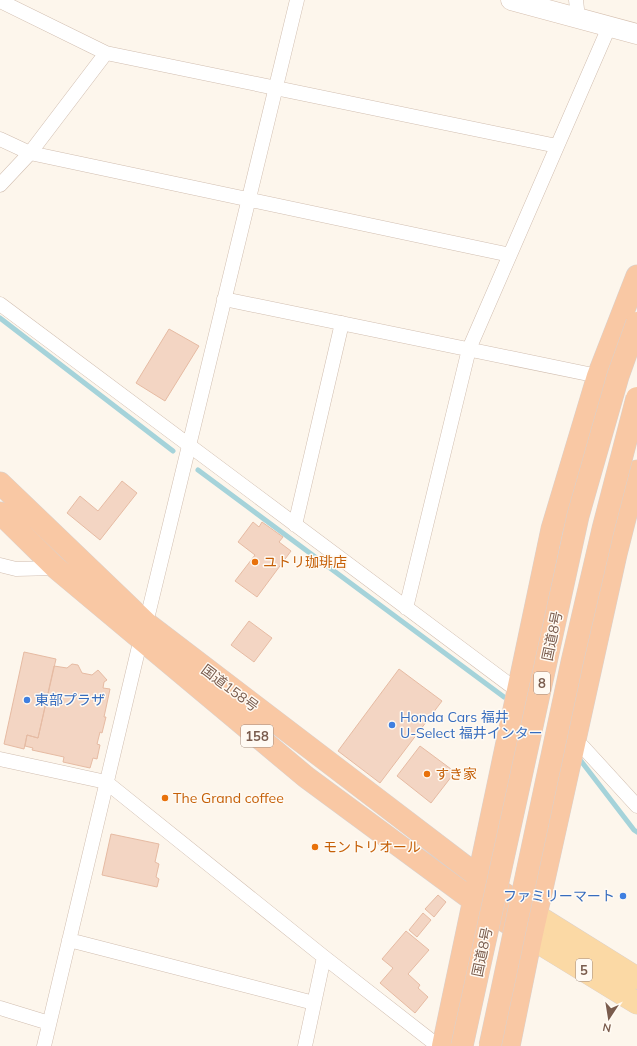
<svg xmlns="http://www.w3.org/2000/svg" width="637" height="1046" font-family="Mulish,'Noto Sans JP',sans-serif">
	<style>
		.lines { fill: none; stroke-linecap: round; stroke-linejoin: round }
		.stream { stroke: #a5d3da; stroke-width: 5 }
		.building { fill: #f3d5c3; stroke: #e6bba3 }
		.minor-casing { stroke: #d1beb0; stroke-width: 15 }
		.secondary-casing { stroke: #d6c0b0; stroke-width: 21 }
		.primary-casing { stroke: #dad1cd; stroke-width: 23 }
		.trunk-casing { stroke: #dad1cd; stroke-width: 23 }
		.minor { stroke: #fff; stroke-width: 14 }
		.secondary { stroke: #fff; stroke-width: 20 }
		.primary { stroke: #fbd9a5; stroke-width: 22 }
		.trunk { stroke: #f9c8a4; stroke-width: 22 }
		.trunk-bridge-casing { stroke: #dad1cd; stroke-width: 23; stroke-linecap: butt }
		.trunk-bridge { stroke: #f9c8a4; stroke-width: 22 }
		.food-dot { fill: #e8710a; stroke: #fffaf3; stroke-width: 1.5 }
		.shop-dot { fill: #3f7fe0; stroke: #fffaf3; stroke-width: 1.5 }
		.labels { text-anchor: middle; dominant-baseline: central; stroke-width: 3; stroke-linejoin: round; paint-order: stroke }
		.shield { fill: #fffaf3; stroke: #a28b7f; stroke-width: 1 }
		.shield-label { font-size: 13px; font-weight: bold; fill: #7a5c4d }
		.food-label { font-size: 14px; fill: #c56008; stroke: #fffaf3; text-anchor: start }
		.street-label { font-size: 14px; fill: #7a5c4d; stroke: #fffaf3 }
		.shop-label { font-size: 14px; fill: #366cbe; stroke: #fffaf3; text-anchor: start }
	</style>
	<rect width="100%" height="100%" fill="#fdf6ec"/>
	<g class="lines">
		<path class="stream" d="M0,318L173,451
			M198,470L504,697
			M581,761L634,830L637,832"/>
	</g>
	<path class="building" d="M169,329L199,346L165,401L136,383Z
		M122,481L137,493L100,540L67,513L80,496L98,511Z
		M253,522L259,527L262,522L283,537L279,542L291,551L257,597L235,581L255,555L238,542Z
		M249,621L272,638L254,662L231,645Z
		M24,652L56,659L38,738L27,735L24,749L4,744Z
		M72,664L78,665L82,673L92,675L98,670L107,680L104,682L103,688L110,689L104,717H106L102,733L100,732L97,744L100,745L97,759L93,758L90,768L63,762L64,757L32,750L33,748L25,746L27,735L38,738L54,666L67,668Z
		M399,669L442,701L380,783L338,751Z
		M420,746L455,772L431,803L397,776Z
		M111,834L159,844L155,862L159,864L156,877L159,879L157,887L102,875Z
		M438,895L446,902L434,917L425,909Z
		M423,913L431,920L417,937L409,930Z
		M406,931L429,950L408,974L420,985L418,988L428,997L415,1013L380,983L393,968L382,959Z"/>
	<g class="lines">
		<defs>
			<path id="minor" d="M576,0L578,18
				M0,1L106,53L557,146
				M0,139L30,153L510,255
				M0,185L30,153L106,53
				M224,299L598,376
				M0,304L518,691
				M295,525L342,323
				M0,565L16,569L56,568
				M406,608L469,349L609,27
				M574,744L583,747L637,806
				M0,759L106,782L324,957L438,1046
				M69,940L314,1003
				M0,1008L49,1023
				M44,1046L141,638L146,623L297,0
				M305,1046L324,957"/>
			<path id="secondary" d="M511,0L637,34"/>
			<path id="primary" d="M536,915L637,978
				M531,938L637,1003"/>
			<path id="trunk" d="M0,483L146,623L479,877L536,915
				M0,513L56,568L306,777L474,901L531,938
				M443,1046L552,529L598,376L637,276
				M509,1046L531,938L563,794L616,554L637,471"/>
		</defs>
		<use href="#minor" class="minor-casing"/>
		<use href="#secondary" class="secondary-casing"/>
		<use href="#primary" class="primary-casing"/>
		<use href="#trunk" class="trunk-casing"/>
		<use href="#minor" class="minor"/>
		<use href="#secondary" class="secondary"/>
		<use href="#primary" class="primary"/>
		<use href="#trunk" class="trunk"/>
		<defs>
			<path id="trunk-bridge" d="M462,1046L578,516L618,376L637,323
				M490,1046L572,662L603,529L637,398"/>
		</defs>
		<use href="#trunk-bridge" class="trunk-bridge-casing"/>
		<use href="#trunk-bridge" class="trunk-bridge"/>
	</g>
	<g class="food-dot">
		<circle cx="255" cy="562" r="4"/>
		<circle cx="427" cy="774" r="4"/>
		<circle cx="165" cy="798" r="4"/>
		<circle cx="315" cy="847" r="4"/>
	</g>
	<g class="shop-dot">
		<circle cx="27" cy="700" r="4"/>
		<circle cx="392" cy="725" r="4"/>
		<circle cx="623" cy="896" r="4"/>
	</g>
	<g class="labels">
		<g class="shield">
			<rect x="534" y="672" width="16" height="22" rx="3"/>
			<rect x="241" y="725" width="32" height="22" rx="3"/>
			<rect x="576" y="959" width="16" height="22" rx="3"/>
		</g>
		<g class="shield-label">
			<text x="542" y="683">8</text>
			<text x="257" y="736">158</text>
			<text x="584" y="970">5</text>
		</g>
		<g class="food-label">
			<text x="263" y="562">ユトリ珈琲店</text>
			<text x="435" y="774">すき家</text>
			<text x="173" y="798">The Grand coffee</text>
			<text x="323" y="847">モントリオール</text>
		</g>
		<g class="street-label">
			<text transform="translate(552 636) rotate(-78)">国道8号</text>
			<text transform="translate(230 688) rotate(37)">国道158号</text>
			<text transform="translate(482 952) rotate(-78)">国道8号</text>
		</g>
		<g class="shop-label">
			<text x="35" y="700">東部プラザ</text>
			<text x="400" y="717">Honda Cars 福井<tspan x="400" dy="16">U-Select 福井インター</tspan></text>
			<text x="615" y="896" text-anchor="end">ファミリーマート</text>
		</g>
	</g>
	<g transform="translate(609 1018) rotate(192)" stroke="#fffaf3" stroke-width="3" paint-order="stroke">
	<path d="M0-3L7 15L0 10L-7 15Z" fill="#7a5c4d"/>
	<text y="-6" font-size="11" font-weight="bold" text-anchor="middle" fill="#7a5c4d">N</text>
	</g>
</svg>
